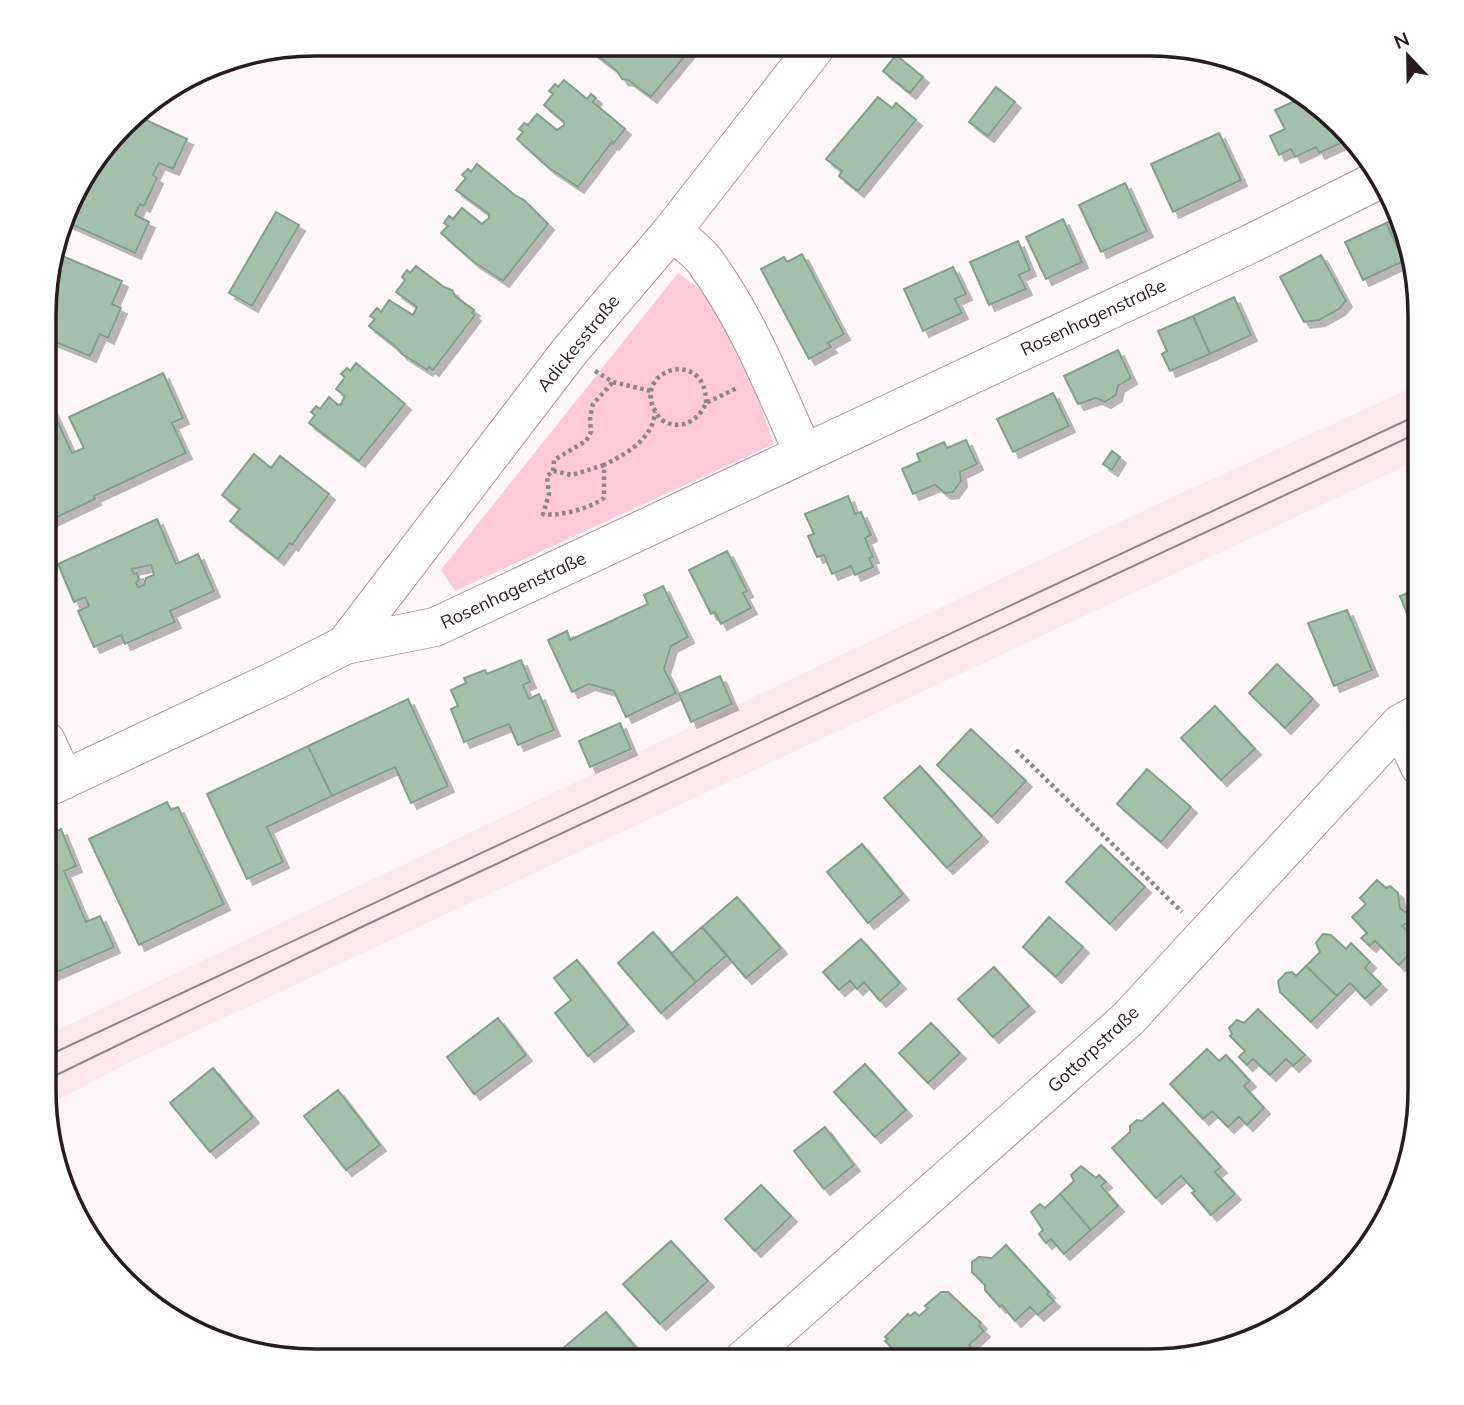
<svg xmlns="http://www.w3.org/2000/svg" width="1464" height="1405" font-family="Mulish,sans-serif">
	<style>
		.built { fill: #fbe9ee }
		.green { fill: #fecad9 }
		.building { fill: #a3c0ad; stroke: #839f8d; stroke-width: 2; fill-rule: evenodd; filter: url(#shadow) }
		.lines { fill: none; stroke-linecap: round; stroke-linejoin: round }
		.minor-casing { stroke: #b1919a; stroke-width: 40 }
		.path { stroke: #8f8588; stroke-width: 4.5; stroke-dasharray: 3.5 3.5; stroke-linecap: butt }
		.minor { stroke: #fff; stroke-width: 38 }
		.tram { stroke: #8e8588; stroke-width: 2 }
		.labels { text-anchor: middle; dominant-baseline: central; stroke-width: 5; stroke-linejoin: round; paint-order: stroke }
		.street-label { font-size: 18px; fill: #281c20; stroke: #fff }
		.rim { fill: none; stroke: #281c20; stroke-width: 3.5 }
	</style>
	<defs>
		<filter id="shadow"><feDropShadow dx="6" dy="6" stdDeviation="0" flood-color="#0004"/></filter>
	</defs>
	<rect width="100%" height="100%" fill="#fdf6f8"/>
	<path class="built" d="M1420,384V459L132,1061L44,1107L45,1036L1153,506Z"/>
	<path class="green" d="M678,273L705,293L723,321L752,381L774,444L455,591L441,570Z"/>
	<path class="building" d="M594,44L694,45L651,97L628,80L622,79L617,71L590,50Z
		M896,55L923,77L910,93L883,71Z
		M564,80L587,99L591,94L596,98L593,102L625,129L613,144L612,142L578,187L549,168L517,139L523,132L519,129L524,123L528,125L537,114L557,130L564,125V122L544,105L553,94L549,91L555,84L558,87Z
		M996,87L1015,102L988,136L969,122Z
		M878,97L892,108L896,103L916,120L858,191L839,176L842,171L826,159Z
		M1304,97L1335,124L1343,142L1319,153L1316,147L1295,157L1291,149L1279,155L1270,136L1285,129L1275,110Z
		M133,114L187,139L173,169L159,163L153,175L157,178L144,206L140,204L135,215L149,222L135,253L64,221L74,196L77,198L93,164Z
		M1219,133L1241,180L1173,212L1151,164Z
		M477,164L516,196L524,200L548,224L503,281L474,262L441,233L448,226L444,223L449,216L453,219L462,208L482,224L489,218V214L456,190L466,178L462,175L468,169L471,172Z
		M1125,183L1147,231L1101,252L1079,205Z
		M276,212L299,225L252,306L229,293Z
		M1400,217L1406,227L1412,258L1404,261L1386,223Z
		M1063,219L1082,262L1046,279L1026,237Z
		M1386,223L1404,261L1363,280L1345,242Z
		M1018,241L1030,270L1019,275L1026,289L989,305L970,262Z
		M55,253L122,281L112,304L121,308L108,338L100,334L90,356L48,339L49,267Z
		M802,254L844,334L828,343L831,347L809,359L761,269L784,257L787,262Z
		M1321,255L1346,301L1339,309L1319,320L1304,322L1280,277Z
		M416,266L444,287L452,290L455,296L474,310L472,313L475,315L433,370L429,367L427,370L402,354L396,347L369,326L375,319L370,316L377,308L381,312L389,300L413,315L417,307L396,292L405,280L402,277L407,270L410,273Z
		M953,267L966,294L955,299L962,313L923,331L904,289Z
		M1234,297L1251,335L1210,354L1193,316Z
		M1193,316L1210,354L1170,371L1162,354L1167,351L1158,331Z
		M1118,350L1131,378L1118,386L1116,395L1105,402L1096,398L1078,404L1064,376Z
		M356,363L405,404L359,461L309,423L315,415L311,412L316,406L320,409L329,397L338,405L341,404L345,396L336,389L345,377L341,374L347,368L350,371Z
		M163,373L183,418L172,423L186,453L94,496L95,499L47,522L48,401L72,453L84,448L69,417Z
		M1053,393L1069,426L1013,452L997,419Z
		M966,440L977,464L960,472L961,481L953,492L945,493L935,485L913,494L902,469L920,461L917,454L944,442L947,448Z
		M1112,451L1120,457L1112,470L1103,464Z
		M254,454L271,468L280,456L329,494L292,545L290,543L278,559L230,521L240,509L222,495Z
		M848,496L855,514L861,512L871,535L865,538L873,557L869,558L873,567L855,575L851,566L832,574L824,555L817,557L808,536L814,534L805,514Z
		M157,519L176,564L198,554L214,591L170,611L175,622L125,644L121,635L94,647L78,611L89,606L85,597L74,602L58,564ZM151,565L154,575L146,578L144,585L138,587L136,583L139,580L137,573L134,574L132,569Z
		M727,551L747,591L743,593L751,608L721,624L715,612L711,614L689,570Z
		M663,586L688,637L671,646L664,669L676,693L626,717L614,691L589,684L572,692L548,640L567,631L570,640L648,604L644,595Z
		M1420,588V640L1418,641L1400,596Z
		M1347,610L1372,670L1334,686L1308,623Z
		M521,660L530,682L523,685L529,699L539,694L554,730L518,745L509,724L464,742L451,709L458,706L451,690L466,683L464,678L485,670L487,674Z
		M1277,664L1313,699L1285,728L1249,693Z
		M720,676L732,704L691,722L679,694Z
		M408,699L448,786L411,803L395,767L332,796L308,746Z
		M1215,706L1255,749L1221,780L1181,738Z
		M620,723L631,749L590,767L579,741Z
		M971,729L1026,781L992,817L937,765Z
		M308,746L332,796L267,827L283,862L247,879L207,794Z
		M920,766L982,836L947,868L884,798Z
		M1147,769L1191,807L1161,842L1117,804Z
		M167,802L171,810L178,807L224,904L139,945L89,839Z
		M61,829L76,866L64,871L86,922L100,916L114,947L45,977L46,836Z
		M862,844L903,894L868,923L827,872Z
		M1101,845L1145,887L1110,924L1066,882Z
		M1377,880L1386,888L1390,886L1398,893L1400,908L1405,912H1409V922L1402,926L1420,943L1399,965L1375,941L1370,946L1361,938L1367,933L1352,917L1366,904L1360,898Z
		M737,897L781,948L746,978L702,927Z
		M1049,917L1083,947L1056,977L1023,947Z
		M702,927L727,955L696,982L671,954Z
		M653,932L696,982L661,1013L618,963Z
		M1323,934L1331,935L1346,949L1351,943L1370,962L1365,968L1381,984L1365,999L1350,983L1337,996L1306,966L1320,952L1316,943Z
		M861,939L900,983L880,1001L864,982L857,989L850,981L839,990L823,972Z
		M577,960L628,1025L588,1056L555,1013L571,1000L554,978Z
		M1306,966L1337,996L1311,1022L1280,992L1278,981L1286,973L1292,972L1296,976Z
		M994,967L1029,1006L993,1037L958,999Z
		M1258,1009L1305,1055L1293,1066L1286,1059L1270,1075L1253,1059L1247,1065L1239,1057L1245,1051L1230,1036L1232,1034L1229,1028L1237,1020L1244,1023Z
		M498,1018L526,1055L474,1094L447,1057Z
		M931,1023L960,1053L928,1083L899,1053Z
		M1207,1049L1219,1061L1226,1055L1250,1081L1244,1086L1264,1108L1247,1125L1239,1117L1228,1127L1212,1111L1203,1119L1170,1084Z
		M865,1064L906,1110L875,1137L834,1092Z
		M213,1068L253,1117L210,1152L170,1103Z
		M338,1090L380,1145L346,1170L304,1116Z
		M1163,1103L1221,1167L1215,1172L1235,1194L1211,1215L1192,1193L1195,1191L1181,1176L1156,1198L1112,1148L1130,1132V1126L1137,1120L1142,1121Z
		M825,1127L854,1165L824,1189L794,1151Z
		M1081,1166L1096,1178L1099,1175L1106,1182L1101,1186L1118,1206L1091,1230L1060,1194L1074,1181L1071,1175Z
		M761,1185L791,1216L755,1251L725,1219Z
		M1060,1194L1091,1230L1064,1254L1051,1239L1046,1243L1039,1234L1043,1230L1031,1212L1040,1204L1045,1208Z
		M671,1241L708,1281L660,1324L623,1284Z
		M1006,1245L1049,1292L1047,1294L1054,1301L1038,1315L1030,1307L1015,1321L1002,1305L1000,1307L985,1290V1285L972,1272V1262L979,1257L992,1258Z
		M941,1292H948L981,1323L979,1326L984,1331L969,1345L976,1353L969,1361H896L899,1356L885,1341L888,1339L885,1337L908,1314L910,1316L915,1312L919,1316L928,1308L925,1306Z
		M606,1312L638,1350L625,1361H572L562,1349Z"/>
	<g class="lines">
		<defs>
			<path id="minor" d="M672,231C682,240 695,249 704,260C747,318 774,387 803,452
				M345,645L569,352L672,231L817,45
				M1400,724L1420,767
				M46,741L64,780
				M46,788L278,679L345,645L435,627L1250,244L1380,179
				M742,1361L1128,1019L1400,724L1420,713"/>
		</defs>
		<use href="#minor" class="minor-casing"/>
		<path class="path" d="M595,371L613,382L651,391
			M706,403C707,349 637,367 653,407C655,411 658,417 662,420C681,432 699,420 706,403L737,388
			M604,465L572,475L553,471L547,476L549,494L543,514C559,517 591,508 604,498V465C626,454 653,439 655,412
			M553,471L554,460L586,441L591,432L590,417L593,404L613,382
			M1016,750L1182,912"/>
		<use href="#minor" class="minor"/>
		<path class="tram" d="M45,1057L1420,414
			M44,1081L370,923L1420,432"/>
	</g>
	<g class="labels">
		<g class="street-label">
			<text transform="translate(1093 317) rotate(-25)">Rosenhagenstraße</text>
			<text transform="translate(578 343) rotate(-51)">Adickesstraße</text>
			<text transform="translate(513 590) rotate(-25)">Rosenhagenstraße</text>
			<text transform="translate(1093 1049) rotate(-43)">Gottorpstraße</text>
		</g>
	</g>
	<path d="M0 0H1464V1405H0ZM315 56H1149A259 259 0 0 1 1408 315V1090A259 259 0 0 1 1149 1349H315A259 259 0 0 1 56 1090V315A259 259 0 0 1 315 56Z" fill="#fff" fill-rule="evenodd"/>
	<path class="rim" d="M315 56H1149A259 259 0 0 1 1408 315V1090A259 259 0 0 1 1149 1349H315A259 259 0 0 1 56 1090V315A259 259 0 0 1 315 56Z"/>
	<g transform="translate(1408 56) rotate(338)" stroke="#ffffff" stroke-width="5" paint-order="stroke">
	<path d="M0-5L12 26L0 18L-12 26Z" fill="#281c20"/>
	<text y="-10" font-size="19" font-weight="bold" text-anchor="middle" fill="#281c20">N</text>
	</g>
</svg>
